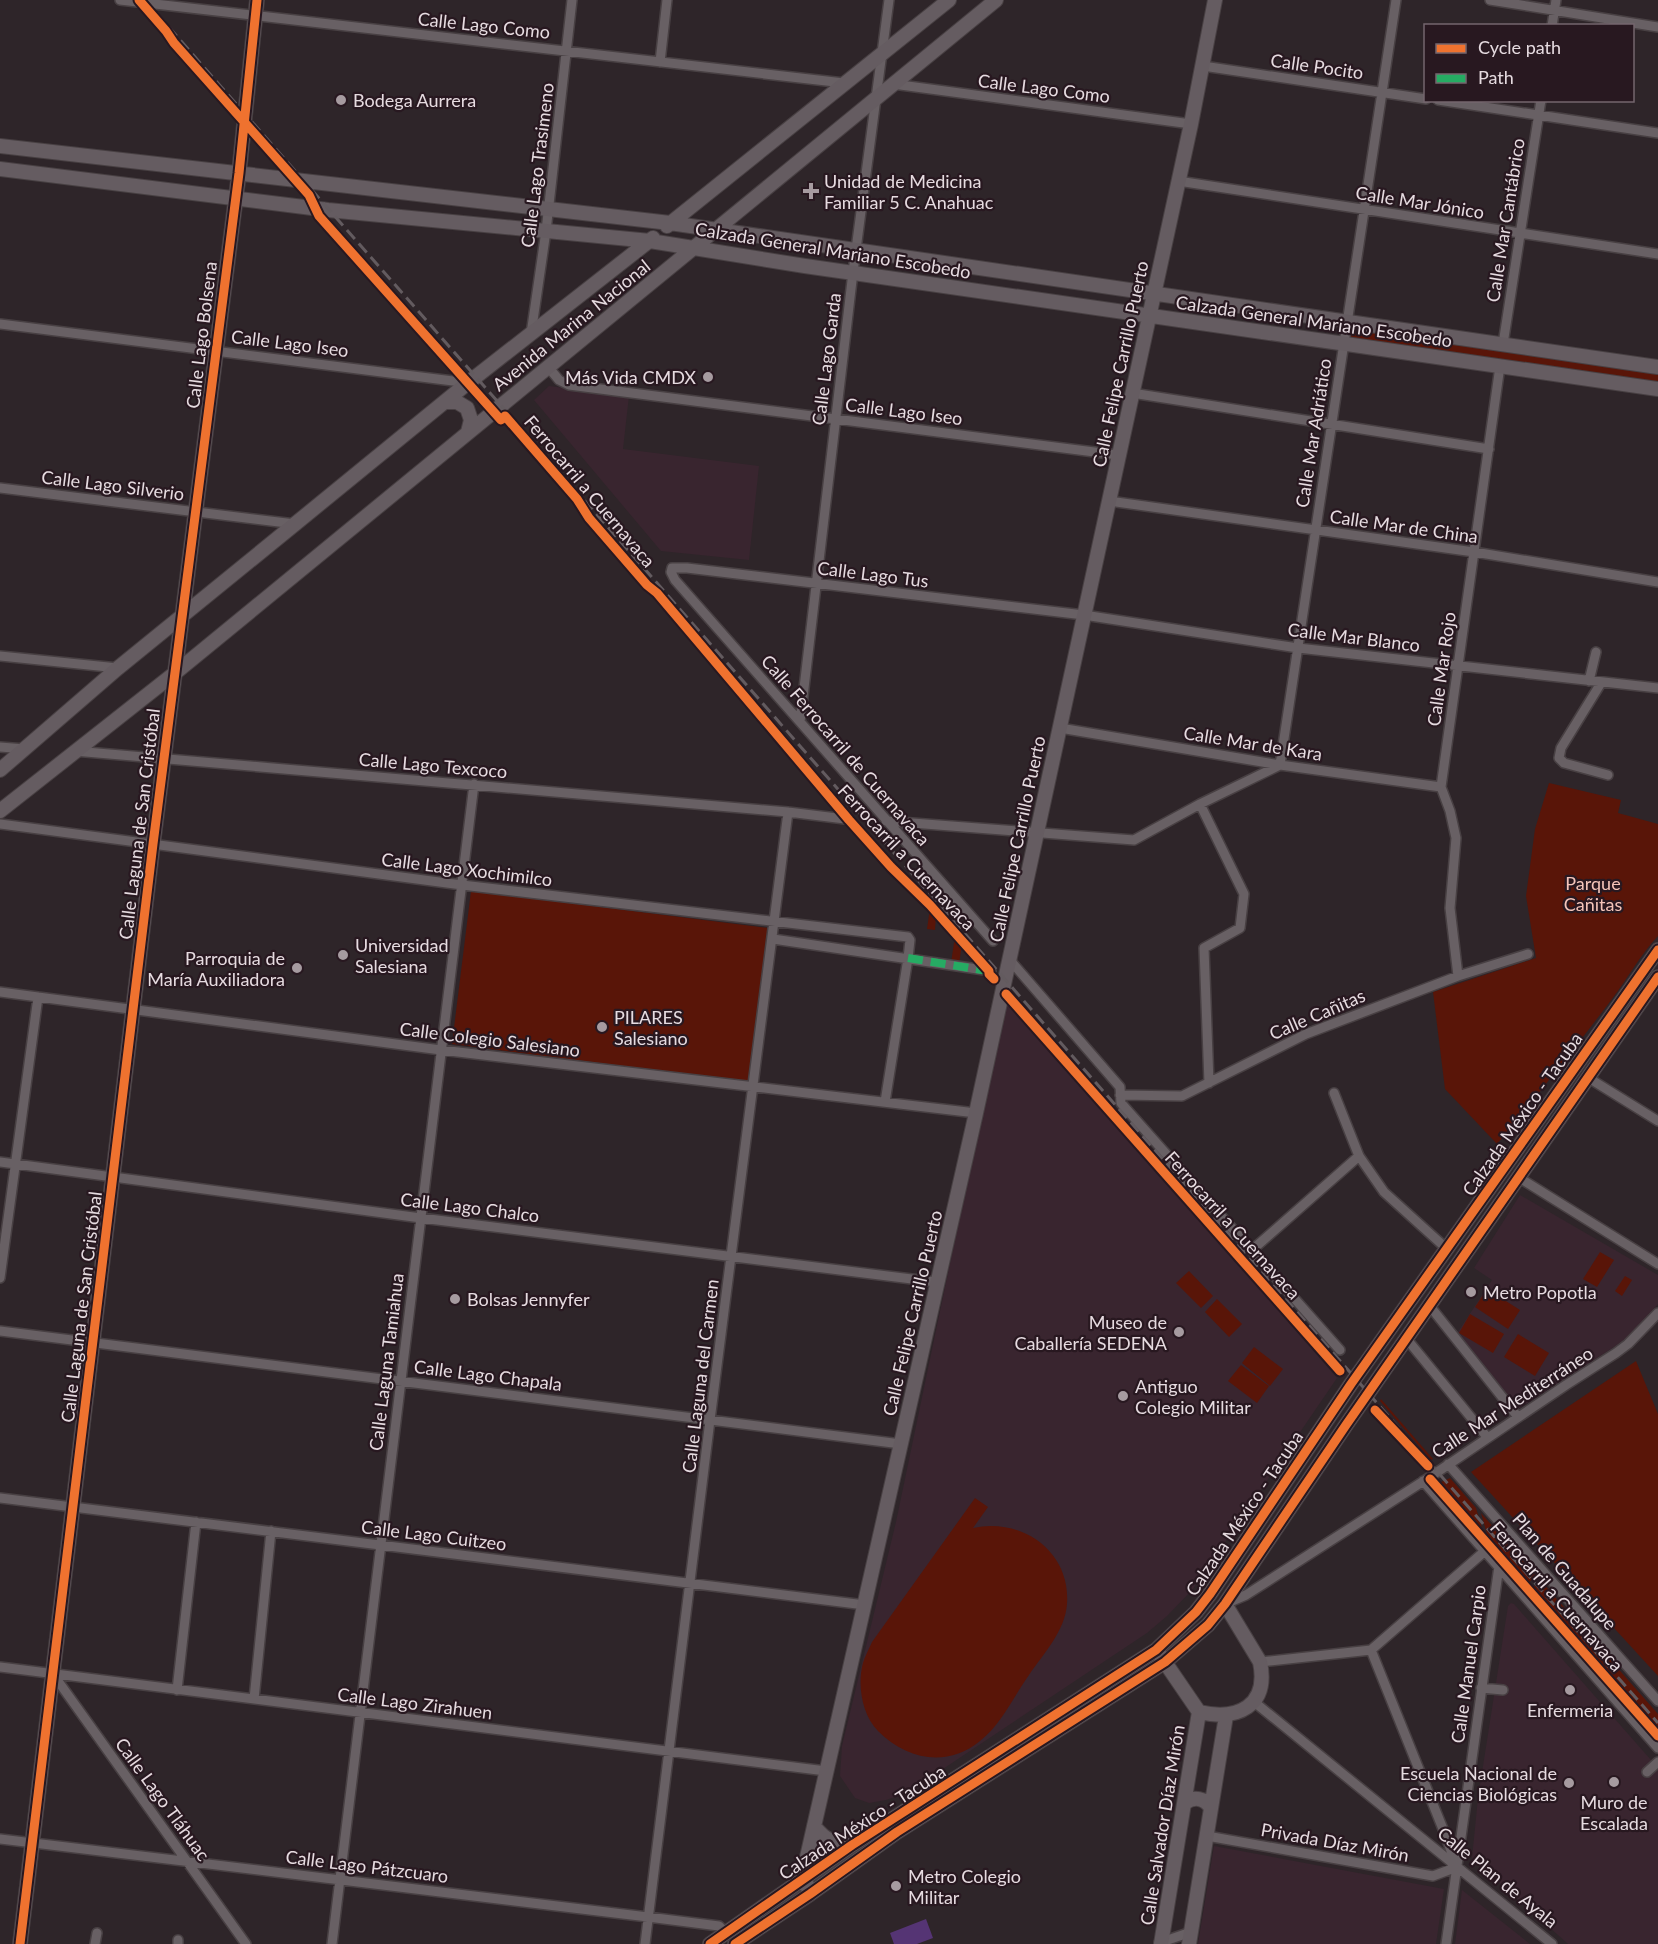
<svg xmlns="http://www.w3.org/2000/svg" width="1658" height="1944" font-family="Lato,sans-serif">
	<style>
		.built { fill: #39252f }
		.green { fill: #591508 }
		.water { fill: #553474 }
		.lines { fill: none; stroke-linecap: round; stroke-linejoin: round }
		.street-casing { stroke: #484043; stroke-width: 12 }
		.secondary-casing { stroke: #484043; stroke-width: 16 }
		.street { stroke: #686064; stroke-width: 9 }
		.secondary { stroke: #655c61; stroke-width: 14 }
		.rail { stroke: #635b5f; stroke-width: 3; stroke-dasharray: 12 6; stroke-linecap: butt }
		.quiet { stroke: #26ab63; stroke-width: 8; stroke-dasharray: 15 8; stroke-linecap: butt }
		.cycleway-casing { stroke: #281820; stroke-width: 13 }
		.cycleway { stroke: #ef722f; stroke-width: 9 }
		.poi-dot { fill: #a69ba0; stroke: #281820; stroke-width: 2 }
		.labels { text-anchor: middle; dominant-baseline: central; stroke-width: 4.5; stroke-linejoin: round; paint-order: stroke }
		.street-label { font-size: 18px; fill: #e6dbe0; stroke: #281820 }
		.poi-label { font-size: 18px; fill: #e6dbe0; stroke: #281820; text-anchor: start }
		.park-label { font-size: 18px; fill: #f5c4b9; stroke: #281820 }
	</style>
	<rect width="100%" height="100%" fill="#2e2529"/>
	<path class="built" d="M549,386L629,396L623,449L759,466L749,560L661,551L534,400Z
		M1006,995L1337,1378L1193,1589L1167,1616L1147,1633L907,1793L886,1800L869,1803L855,1798L840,1776L842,1746L896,1522Z
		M1520,1195L1658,1275V1304L1625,1340L1515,1411L1456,1335L1492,1280L1474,1268Z
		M1511,1603L1514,1604L1658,1768V1944H1568L1472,1858L1478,1798L1508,1606Z
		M1214,1846L1444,1889L1436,1944H1198Z
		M1462,1890L1530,1944H1455Z"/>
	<path class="green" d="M1350,325L1658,370V384L1348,340Z
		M1549,783L1621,800L1618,813L1658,824V936C1640,955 1628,978 1612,999C1575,1048 1536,1097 1497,1144L1445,1089L1433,992L1536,958L1526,896L1535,829Z
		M471,891L769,928L750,1082L452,1044Z
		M930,908L936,916L935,930L927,929Z
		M955,936L962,944L959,964L951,963Z
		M1600,1252L1614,1260L1597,1287L1583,1279Z
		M1189,1271L1213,1296L1201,1308L1176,1283Z
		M1625,1276L1632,1280L1622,1296L1615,1291Z
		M1487,1289L1520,1310L1508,1329L1475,1307Z
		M1217,1299L1242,1324L1229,1337L1205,1312Z
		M1470,1314L1504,1334L1493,1353L1459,1333Z
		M1518,1334L1549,1353L1535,1376L1504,1357Z
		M1254,1347L1283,1369L1270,1386L1242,1363Z
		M1636,1361L1658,1414V1676L1471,1472Z
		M1241,1365L1269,1386L1257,1403L1228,1381Z
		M1381,1399L1433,1459L1431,1460L1380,1401Z
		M1450,1478L1476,1508L1484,1535L1439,1483Z
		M975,1498L988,1507L973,1528C1021,1517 1071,1551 1067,1604C1065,1631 1044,1653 1029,1675C1014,1696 1001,1725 980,1741C947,1768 907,1760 878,1731C862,1715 857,1685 863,1663C865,1656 869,1649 872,1642Z
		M1481,1513L1536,1576L1527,1584L1489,1541Z
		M1541,1581L1658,1714V1733L1531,1589Z"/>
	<path class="water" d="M926,1919L933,1938L917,1944H894L890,1933Z"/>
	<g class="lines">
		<defs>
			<path id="street" d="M120,0L844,83
				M1490,0L1658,27
				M1552,26L1556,0
				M660,62L667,0
				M1203,66L1426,99
				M893,84L1191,124
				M1438,100L1658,133
				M1178,181L1658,254
				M0,324L469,383
				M531,334L546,231L572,0
				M1503,344L1541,100
				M549,368L559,380L569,385L1118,455
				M1132,393L1489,449
				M0,488L295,524
				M1109,501L1474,552L1658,582
				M0,656L118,668
				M1589,681L1596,652
				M1601,683L1561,748L1559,758L1564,763L1608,775
				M800,722L853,272L889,0
				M1060,728L1280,765L1441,787
				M0,747L25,749
				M74,751L788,812L845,819
				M1280,765L1396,0
				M1200,804L1244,894L1240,928L1204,948L1209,1083
				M886,821L1134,840L1200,804L1280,765
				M0,824L462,885L908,937L910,940L908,958L885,1102
				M773,939L991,971
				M993,941L675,580L671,572L672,568H687L1084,615L1298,648L1658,688
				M1009,959L1120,1087L1121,1103L1340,1350
				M1458,976L1450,908L1456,838L1450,811L1441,787L1500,366
				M0,992L441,1050L976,1113
				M1587,1077L1658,1121
				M1334,1093L1359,1156L1384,1192L1447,1249
				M1120,1095L1182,1096L1306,1034L1458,976L1528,954
				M0,1162L421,1218L936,1282
				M1518,1177L1658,1264
				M1252,1250L1359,1156
				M0,1278L38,997
				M1429,1305L1518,1417
				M0,1331L901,1444
				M1406,1338L1487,1437
				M1448,1464L1658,1701
				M1423,1481L1658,1748
				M0,1498L865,1605
				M1225,1604L1246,1595L1433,1475L1566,1385L1616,1353L1628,1344L1658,1313
				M1260,1662L1371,1650L1485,1551
				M0,1667L826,1771
				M53,1674L246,1944
				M1481,1688L1503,1690
				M177,1690L196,1522
				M254,1699L271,1531
				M1253,1701L1552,1944
				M1647,1772L1658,1762
				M1207,1836L1433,1876L1457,1867L1443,1829L1371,1650
				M0,1839L648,1917L719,1926L726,1933
				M1159,1943L1191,1932
				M95,1944L97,1933
				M178,1944V1940
				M332,1944L474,784
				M645,1944L710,1420L788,812
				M1446,1944L1499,1566"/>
			<path id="secondary" d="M0,146L670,223L1658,367
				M0,169L328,210L650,241L805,266L1658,389
				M667,226L949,0
				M445,402H457L467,408L471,420L468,432
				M0,770L118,668L295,524L464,386L653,238
				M0,811L175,673L996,0
				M1160,1655L1199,1712C1238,1721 1269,1706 1260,1662L1225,1604
				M1185,1803C1194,1796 1205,1798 1211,1808
				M814,1826C825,1840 835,1845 852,1845
				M810,1894L805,1879V1866L976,1113L1191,124L1215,0
				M20,1944L153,844L239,173L257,0
				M710,1944L852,1845L1156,1650L1196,1612L1210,1594L1351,1384L1658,950
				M735,1944L810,1894L897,1832L1165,1662L1208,1625L1225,1604L1346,1425L1658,977
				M1161,1944L1199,1712
				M1189,1944L1226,1716"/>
		</defs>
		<use href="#street" class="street-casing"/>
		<use href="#secondary" class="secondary-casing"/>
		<use href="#street" class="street"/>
		<use href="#secondary" class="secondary"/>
		<path class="rail" d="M145,0L1658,1723"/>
		<path class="quiet" d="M908,958L988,971"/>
		<defs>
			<path id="cycleway" d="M139,0L166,31L174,43L309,195L319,216L501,420L505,416L577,499L589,518L647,585L657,593L849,820L891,867L930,905L989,971V974L994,979
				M1006,994L1340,1371
				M1375,1410L1428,1466
				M1430,1479L1658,1736
				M20,1944L153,844L239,173L257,0
				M710,1944L852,1845L1156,1650L1196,1612L1210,1594L1351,1384L1658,950
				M735,1944L810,1894L897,1832L1165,1662L1208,1625L1225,1604L1346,1425L1658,977"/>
		</defs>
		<use href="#cycleway" class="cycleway-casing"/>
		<use href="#cycleway" class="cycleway"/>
	</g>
	<g class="poi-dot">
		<circle cx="341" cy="100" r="6"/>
		<path d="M808 182h6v6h6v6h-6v6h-6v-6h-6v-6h6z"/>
		<circle cx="708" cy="377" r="6"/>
		<circle cx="343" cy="955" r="6"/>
		<circle cx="297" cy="968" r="6"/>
		<circle cx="602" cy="1027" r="6"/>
		<circle cx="1471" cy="1292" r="6"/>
		<circle cx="455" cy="1299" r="6"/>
		<circle cx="1179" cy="1332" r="6"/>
		<circle cx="1123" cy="1396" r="6"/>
		<circle cx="1570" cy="1690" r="6"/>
		<circle cx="1614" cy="1782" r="6"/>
		<circle cx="1569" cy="1783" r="6"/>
		<circle cx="896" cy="1886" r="6"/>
	</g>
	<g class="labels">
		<g class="street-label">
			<text transform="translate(484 25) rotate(6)">Calle Lago Como</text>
			<text transform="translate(1317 66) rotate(8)">Calle Pocito</text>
			<text transform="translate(1044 88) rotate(7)">Calle Lago Como</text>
			<text transform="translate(537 165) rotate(-83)">Calle Lago Trasimeno</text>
			<text transform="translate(1420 202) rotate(9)">Calle Mar Jónico</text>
			<text transform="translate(1505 220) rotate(-81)">Calle Mar Cantábrico</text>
			<text transform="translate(833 250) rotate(9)">Calzada General Mariano Escobedo</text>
			<text transform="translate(1314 321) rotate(8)">Calzada General Mariano Escobedo</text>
			<text transform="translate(571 325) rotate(-39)">Avenida Marina Nacional</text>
			<text transform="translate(201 335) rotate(-83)">Calle Lago Bolsena</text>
			<text transform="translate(290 343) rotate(7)">Calle Lago Iseo</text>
			<text transform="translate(826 359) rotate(-83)">Calle Lago Garda</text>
			<text transform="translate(1120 364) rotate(-78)">Calle Felipe Carrillo Puerto</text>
			<text transform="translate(904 411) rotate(7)">Calle Lago Iseo</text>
			<text transform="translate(1313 433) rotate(-81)">Calle Mar Adriático</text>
			<text transform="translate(113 485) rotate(7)">Calle Lago Silverio</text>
			<text transform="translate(590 491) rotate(50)">Ferrocarril a Cuernavaca</text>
			<text transform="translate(1404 526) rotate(8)">Calle Mar de China</text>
			<text transform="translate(873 574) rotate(7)">Calle Lago Tus</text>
			<text transform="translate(1354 637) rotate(7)">Calle Mar Blanco</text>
			<text transform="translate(1441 669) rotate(-82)">Calle Mar Rojo</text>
			<text transform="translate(1253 743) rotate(9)">Calle Mar de Kara</text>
			<text transform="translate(846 750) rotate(49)">Calle Ferrocarril de Cuernavaca</text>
			<text transform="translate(433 765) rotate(5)">Calle Lago Texcoco</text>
			<text transform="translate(139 824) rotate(-83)">Calle Laguna de San Cristóbal</text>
			<text transform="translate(1017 839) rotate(-78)">Calle Felipe Carrillo Puerto</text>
			<text transform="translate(907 857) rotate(47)">Ferrocarril a Cuernavaca</text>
			<text transform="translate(467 869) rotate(7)">Calle Lago Xochimilco</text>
			<text transform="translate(1317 1014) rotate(-23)">Calle Cañitas</text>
			<text transform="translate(490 1039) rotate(7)">Calle Colegio Salesiano</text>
			<text transform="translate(1522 1114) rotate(-55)">Calzada México - Tacuba</text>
			<text transform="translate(470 1207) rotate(7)">Calle Lago Chalco</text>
			<text transform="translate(1233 1225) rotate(48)">Ferrocarril a Cuernavaca</text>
			<text transform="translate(81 1307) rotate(-83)">Calle Laguna de San Cristóbal</text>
			<text transform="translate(912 1313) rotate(-77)">Calle Felipe Carrillo Puerto</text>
			<text transform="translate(386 1362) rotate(-83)">Calle Laguna Tamiahua</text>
			<text transform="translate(488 1375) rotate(7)">Calle Lago Chapala</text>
			<text transform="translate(700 1376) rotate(-83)">Calle Laguna del Carmen</text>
			<text transform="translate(1512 1402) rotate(-33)">Calle Mar Mediterráneo</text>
			<text transform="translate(1244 1513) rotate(-56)">Calzada México - Tacuba</text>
			<text transform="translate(434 1535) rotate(7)">Calle Lago Cuitzeo</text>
			<text transform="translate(1565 1571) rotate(49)">Plan de Guadalupe</text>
			<text transform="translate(1557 1596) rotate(49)">Ferrocarril a Cuernavaca</text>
			<text transform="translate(1468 1664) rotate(-82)">Calle Manuel Carpio</text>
			<text transform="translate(415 1703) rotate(7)">Calle Lago Zirahuen</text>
			<text transform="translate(163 1799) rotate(54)">Calle Lago Tláhuac</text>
			<text transform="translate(862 1822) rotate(-33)">Calzada México - Tacuba</text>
			<text transform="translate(1162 1825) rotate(-81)">Calle Salvador Díaz Mirón</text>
			<text transform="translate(1335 1842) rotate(10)">Privada Díaz Mirón</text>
			<text transform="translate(367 1866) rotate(7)">Calle Lago Pátzcuaro</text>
			<text transform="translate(1498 1877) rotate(39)">Calle Plan de Ayala</text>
		</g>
		<g class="poi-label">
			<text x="353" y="100">Bodega Aurrera</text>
			<text x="824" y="181">Unidad de Medicina<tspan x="824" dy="21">Familiar 5 C. Anahuac</tspan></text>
			<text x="696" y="377" text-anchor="end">Más Vida CMDX</text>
			<text x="355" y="945">Universidad<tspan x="355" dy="21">Salesiana</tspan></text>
			<text x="285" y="958" text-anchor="end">Parroquia de<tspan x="285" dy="21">María Auxiliadora</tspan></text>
			<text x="614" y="1017">PILARES<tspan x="614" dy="21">Salesiano</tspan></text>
			<text x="1483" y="1292">Metro Popotla</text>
			<text x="467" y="1299">Bolsas Jennyfer</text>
			<text x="1167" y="1322" text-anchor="end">Museo de<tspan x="1167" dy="21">Caballería SEDENA</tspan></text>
			<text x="1135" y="1386">Antiguo<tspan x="1135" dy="21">Colegio Militar</tspan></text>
			<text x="1570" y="1710" text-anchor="middle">Enfermeria</text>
			<text x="1557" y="1773" text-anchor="end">Escuela Nacional de<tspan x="1557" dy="21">Ciencias Biológicas</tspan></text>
			<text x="1614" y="1802" text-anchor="middle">Muro de<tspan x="1614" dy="21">Escalada</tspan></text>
			<text x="908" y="1876">Metro Colegio<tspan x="908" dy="21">Militar</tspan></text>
		</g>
		<g class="park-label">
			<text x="1593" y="883">Parque<tspan x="1593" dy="21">Cañitas</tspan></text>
		</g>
	</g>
	<rect x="1424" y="24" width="210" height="78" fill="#281820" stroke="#74666d" stroke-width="1.5"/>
	<rect x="1436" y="44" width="30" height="9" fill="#ef722f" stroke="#74666d" stroke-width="1.5"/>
	<text x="1478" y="54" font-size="18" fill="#e6dbe0">Cycle path</text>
	<rect x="1436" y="74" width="30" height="9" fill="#26ab63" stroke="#74666d" stroke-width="1.5"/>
	<text x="1478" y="84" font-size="18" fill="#e6dbe0">Path</text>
</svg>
